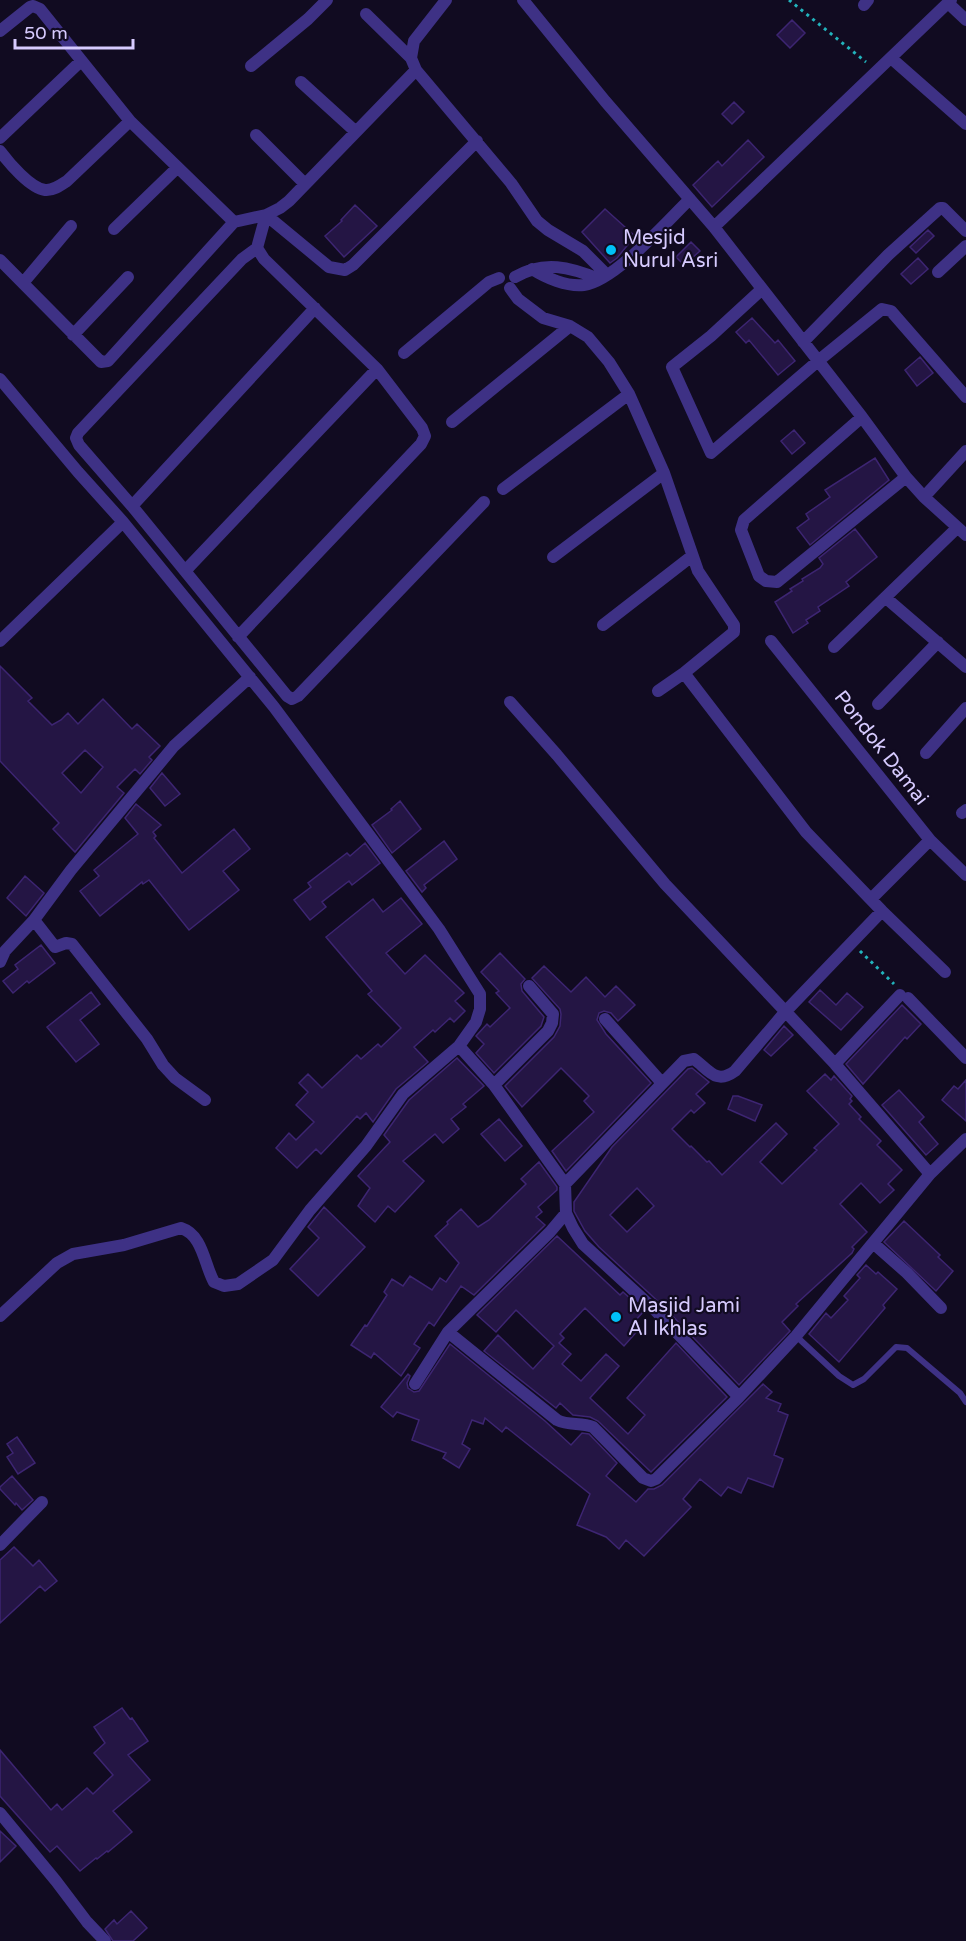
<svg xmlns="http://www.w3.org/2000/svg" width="966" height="1941" font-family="'Varela Round',sans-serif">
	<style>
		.building { fill: #241544; stroke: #3d2572; stroke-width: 1.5; fill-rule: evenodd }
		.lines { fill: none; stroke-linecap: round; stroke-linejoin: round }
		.path { stroke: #22b3bc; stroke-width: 3; stroke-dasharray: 3 4.5; stroke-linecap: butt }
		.lane { stroke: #3e3185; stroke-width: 6 }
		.street { stroke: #3e3185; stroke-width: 12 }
		.poi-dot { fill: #00c0f6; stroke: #110b21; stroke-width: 2 }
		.labels { text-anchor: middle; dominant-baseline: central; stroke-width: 4.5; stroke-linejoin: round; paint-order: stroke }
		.poi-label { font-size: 20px; fill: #d7cbff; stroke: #110b21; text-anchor: start }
		.street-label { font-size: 20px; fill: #d7cbff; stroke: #110b21 }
	</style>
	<rect width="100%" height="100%" fill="#110b21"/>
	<path class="building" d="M792,20L805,33L790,48L777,35Z
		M734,102L744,112L732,124L722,114Z
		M748,140L764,157L712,207L693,185L718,161L722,166Z
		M355,205L377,226L344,257L325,236L342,221L341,220Z
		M605,209L635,236L617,258L610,263L582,232Z
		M928,230L934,236L916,253L910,247Z
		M691,242L700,251L684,265L676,257Z
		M918,258L928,269L911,284L901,274Z
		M752,318L775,343L778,340L795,361L778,375L749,340L746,343L736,332Z
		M920,357L933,373L917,386L905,370Z
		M794,430L805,443L792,454L781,441Z
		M875,458L889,480L810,545L797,528L809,519L806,514L830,497L825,490Z
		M855,529L877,557L846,582L849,586L818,607L820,611L806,620L808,623L793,633L775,602L792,591L790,589L803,581L802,579L820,568L823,564L819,558Z
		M0,666L32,698L28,701L52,725L61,720L68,713L78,724L103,699L132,729L137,724L160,746L149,757L152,760L140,774L135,769L117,787L124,793L75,852L53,829L59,823L0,761ZM85,750L103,767L81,793L62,773Z
		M162,773L180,794L165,806L150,788Z
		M400,801L421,829L392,853L372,825L392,810L391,809Z
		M136,804L161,825L153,832L156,836L154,838L182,873L234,829L250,849L223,871L239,890L189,930L149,880L143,884L142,882L100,916L80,891L99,876L94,870L138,834L125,818Z
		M444,841L457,859L424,885L426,888L422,892L406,871Z
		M365,843L380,863L352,885L349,881L322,902L326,907L310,920L294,900L311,887L308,883L347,853L350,856Z
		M25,876L44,893L26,916L7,898Z
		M401,898L422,924L386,953L405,974L425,955L464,993L455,1001L465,1011L454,1022L450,1018L435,1032L433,1030L414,1047L428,1062L396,1089L373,1122L366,1113L360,1119L357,1116L321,1154L316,1149L297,1168L276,1148L289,1133L296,1140L314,1122L296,1105L308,1092L299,1083L308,1074L322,1088L357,1055L361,1059L378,1044L381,1047L401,1028L368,994L372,991L326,937L373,899L383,912Z
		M41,945L55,963L29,983L27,981L13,993L3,981L18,969L15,965Z
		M500,953L525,979L521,984L522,991L544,1017L541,1026L494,1073L476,1053L484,1044L476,1036L487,1024L490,1027L510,1008L496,993L499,991L481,972Z
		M544,966L571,992L586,977L605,997L616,986L635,1005L618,1021L611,1013L604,1011L599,1013L597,1020L606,1034L651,1083L566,1171L552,1151L594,1112L584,1101L589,1096L561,1068L522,1107L505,1086L554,1037L560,1026L561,1014L560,1009L532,978Z
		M820,990L836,1005L847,993L863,1007L841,1030L809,1002Z
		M91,992L100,1004L80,1020L99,1044L76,1062L47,1027Z
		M902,1005L921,1024L907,1039L905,1037L863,1084L846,1064Z
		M784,1026L793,1035L771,1056L764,1050Z
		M457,1058L484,1086L463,1104L466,1107L451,1119L459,1129L443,1143L435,1134L403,1161L424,1181L395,1212L388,1206L375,1222L358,1206L370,1188L358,1176L390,1142L384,1135L409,1100Z
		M692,1068L709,1082L696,1094L705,1103L694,1113L691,1110L672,1129L690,1147L691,1146L707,1162L709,1161L722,1175L776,1123L787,1134L760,1162L782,1184L817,1150L814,1148L839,1124L807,1091L825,1074L831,1080L834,1076L852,1096L850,1099L852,1101L849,1104L861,1117L859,1119L881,1141L877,1145L902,1170L888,1184L894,1190L880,1203L861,1183L840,1204L867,1232L852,1247L854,1249L852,1253L796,1304L798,1306L782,1322L790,1331L739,1385L662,1305L599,1247L585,1231L574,1211V1202L612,1147L688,1069ZM637,1188L654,1206L627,1232L610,1215Z
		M966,1080V1121L942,1100L954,1086L958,1089Z
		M899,1090L924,1117L919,1122L938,1144L926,1155L882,1105Z
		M733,1096H738L762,1105L755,1121L728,1109Z
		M499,1119L522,1146L505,1161L481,1134Z
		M539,1162L557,1187V1190L538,1207L542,1212L536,1217L545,1225L474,1295L461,1286L434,1326L429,1322L414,1344L420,1348L401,1376L374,1353L371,1358L351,1345L365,1325L367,1326L387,1295L384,1292L392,1279L403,1286L410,1276L432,1290L440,1278L446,1282L459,1263L435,1236L448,1224L447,1222L461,1209L478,1227L489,1220L526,1184L521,1179Z
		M324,1207L365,1247L318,1296L290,1269L319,1238L308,1227Z
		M904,1221L940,1255L938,1257L953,1271L936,1291L884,1242Z
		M557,1236L620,1295L623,1292L644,1311L634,1322L640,1328L624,1346L585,1308L560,1334L564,1338L559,1343L571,1354L562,1364L581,1381L606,1354L619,1366L590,1398L605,1412L628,1434L645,1415L627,1398L676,1343L727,1397L651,1472L598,1421L590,1417L573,1415L560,1403L556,1408L484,1351L498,1335L533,1369L554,1346L516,1310L496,1332L477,1315Z
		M866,1265L876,1274L878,1272L897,1289L883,1305L885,1308L839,1362L809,1334L826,1313L831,1318L848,1300L844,1296L860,1278L857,1275Z
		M450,1344L545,1421L571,1445L582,1433L589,1434L617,1463L606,1476L636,1502L648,1489H654L662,1485L763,1384L772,1392L766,1398L781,1404L778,1411L788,1415L774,1455L783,1459L773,1487L748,1478L741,1493L728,1487L721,1496L700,1479L683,1499L691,1507L644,1556L626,1540L619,1549L606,1537L577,1525L590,1494L506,1427L502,1432L485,1418L483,1424L472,1420L462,1444L470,1449L459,1468L443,1458L446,1453L412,1440L419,1420L397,1412L393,1417L381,1407L408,1374L410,1376L407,1383L408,1388L414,1392L419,1391Z
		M17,1437L35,1463L18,1474L7,1457L13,1453L7,1444Z
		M12,1476L33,1500L22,1510L16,1503L15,1505L0,1489V1487Z
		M14,1547L33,1566L39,1560L57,1581L45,1591L40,1586L0,1623V1560Z
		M122,1708L130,1719L132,1718L148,1741L128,1755L150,1780L113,1811L132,1832L108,1852L107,1851L97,1859L96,1858L80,1871L57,1846L50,1852L0,1796V1750L51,1810L57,1804L62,1810L87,1788L93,1794L113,1775L94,1753L105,1743L94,1727Z
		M0,1831L16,1846L0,1862Z
		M131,1911L147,1928L133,1941H113L105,1929L114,1920L117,1924Z"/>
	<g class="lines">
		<path class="path" d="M789,0L866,62
			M860,951L894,984"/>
		<path class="lane" d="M796,1336L839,1376L853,1385L864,1379L896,1347L907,1348L960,1393L966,1402"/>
		<path class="street" d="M446,0L414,41L411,58L416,70L511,183L537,221L548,230L583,251L607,275
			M523,0L605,101L714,227L862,417L906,477L924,497L966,535
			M948,3L966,20
			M864,5L868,0
			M366,14L411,58
			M0,31L30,7L33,6L40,9L130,121L234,222
			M891,58L966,124
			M251,66L308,19L327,0
			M301,82L356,132
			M256,135L305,184
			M0,138L81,61
			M477,141L353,265L345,270L329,267L266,215L257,248L242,259L78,433L76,438L79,445L132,506L287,696L292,699L298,696L484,502
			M0,151C9,163 30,188 45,190C53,191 61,185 67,181L130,121
			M714,227L951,0
			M114,229L177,168
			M0,260L101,362L108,361L234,222L266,215L280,208L289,201L416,70
			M532,269C546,278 567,287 584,285C615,281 667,221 690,199
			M938,272L966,246
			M515,277C544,260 570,267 599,279
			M23,283L71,226
			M510,288L518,299L543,318L570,326L588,337L609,362L629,394L664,473L698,571L734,625V632L684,673L658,691
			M761,290L711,336L672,367L711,453L818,361L882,309L891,311L966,397
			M73,335L128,277
			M803,342L888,255L940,208H943L966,231
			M404,353L489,282L499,278
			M0,379L78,472L123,522L274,707L439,929L480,994V1009L476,1022L459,1046L403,1094L366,1146L310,1210L273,1260L238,1284L224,1286L214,1282C204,1264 203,1235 181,1228L124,1245L73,1254L57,1263L0,1316
			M862,417L744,520L741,530L759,576L766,581L777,582L906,477
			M452,422L570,326
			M503,489L629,394
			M924,497L966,451
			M132,506L315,308
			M553,557L664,473
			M185,571L377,369
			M886,598L966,667
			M603,625L692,556
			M238,637L421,444L425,436L422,428L377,369L264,259L257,248
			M0,641L123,522
			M771,641L930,840L966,875
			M834,647L957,528
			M684,673L806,832L882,911L945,972
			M510,702L557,755L665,884L835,1064L930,1174
			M878,704L938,642
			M926,753L966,708
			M962,813L966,810
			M871,899L930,840
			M34,920L55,947L66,943L72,944L147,1039L163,1065L175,1078L205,1100
			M0,962L5,951L34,920L71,870L174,746L250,677
			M908,998L966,1058
			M605,1019L662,1083
			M459,1046L494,1085L565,1184L566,1213L573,1228L583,1244L656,1311L739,1397L796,1336L930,1174L966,1139
			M835,1064L900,995
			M494,1085L548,1031L552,1023L553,1014L529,986
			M565,1184L684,1061L694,1059C709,1070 716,1085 735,1071L786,1011L882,911
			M873,1243L907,1273L941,1308
			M448,1332L557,1420C569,1426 581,1422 593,1427L643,1478L651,1481L656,1479L739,1397
			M415,1384L448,1332L550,1232L566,1213
			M0,1545L42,1502
			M0,1813L56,1881L87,1922L105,1941"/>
	</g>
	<g class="poi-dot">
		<circle cx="611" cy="250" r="6"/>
		<circle cx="616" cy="1317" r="6"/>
	</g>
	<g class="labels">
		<g class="poi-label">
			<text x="623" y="238">Mesjid<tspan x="623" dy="23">Nurul Asri</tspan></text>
			<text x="628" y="1306">Masjid Jami<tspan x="628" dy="23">Al Ikhlas</tspan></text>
		</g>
		<g class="street-label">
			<text transform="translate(881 748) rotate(52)">Pondok Damai</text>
		</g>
	</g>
	<path d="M15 39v9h118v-9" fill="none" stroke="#d7cbff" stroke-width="3"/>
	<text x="24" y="39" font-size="18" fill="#d7cbff" stroke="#110b21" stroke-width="4.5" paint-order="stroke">50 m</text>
</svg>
